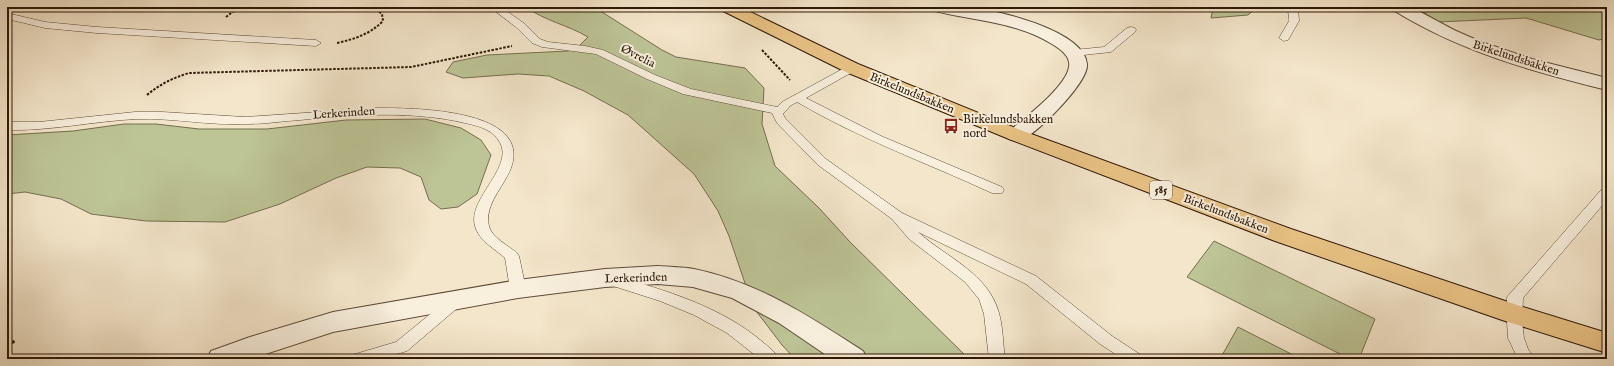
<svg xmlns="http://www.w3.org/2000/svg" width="1614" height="366" font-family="'IM FELL English',serif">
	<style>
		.green { fill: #bdc496; stroke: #756e4e }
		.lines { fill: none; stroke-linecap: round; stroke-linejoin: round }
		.lane-casing { stroke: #5f4c38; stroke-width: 1 }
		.street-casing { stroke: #5f4c38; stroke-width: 2 }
		.primary-casing { stroke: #2d1807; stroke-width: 2 }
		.path-far1 { stroke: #2d1807; stroke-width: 2; stroke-dasharray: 2.5 1.5; stroke-linecap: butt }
		.path { stroke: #2d1807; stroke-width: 3; stroke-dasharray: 3.5 2; stroke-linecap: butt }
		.lane { fill: #f8efdd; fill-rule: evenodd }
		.street { fill: #f8efdd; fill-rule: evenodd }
		.primary { fill: #eac386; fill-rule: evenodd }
		.labels { text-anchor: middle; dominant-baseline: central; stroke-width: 4; stroke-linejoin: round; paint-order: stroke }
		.shield { fill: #f8efdd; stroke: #6a5847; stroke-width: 1 }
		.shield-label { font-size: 11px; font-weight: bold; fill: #2d1807 }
		.street-label { font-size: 12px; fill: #2d1807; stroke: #f8efdd }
		.poi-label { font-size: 12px; fill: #2d1807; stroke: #f8efdd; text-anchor: start }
	</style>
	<rect width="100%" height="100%" fill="#f4e6cb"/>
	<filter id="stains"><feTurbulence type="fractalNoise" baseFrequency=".005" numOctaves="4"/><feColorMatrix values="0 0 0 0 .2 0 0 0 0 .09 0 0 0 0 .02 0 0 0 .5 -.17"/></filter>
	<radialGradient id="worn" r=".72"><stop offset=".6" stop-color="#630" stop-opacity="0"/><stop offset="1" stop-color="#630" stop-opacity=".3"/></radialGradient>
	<path class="green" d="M526,7H594L662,50L676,57L745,68L764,88L762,124L775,166L819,208L850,242L969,359H795L782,345L753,307L729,236L718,211L694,174L628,115L584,91L549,76L518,74L463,78L446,72L453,62L487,55L568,51L579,46L588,37C568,25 545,21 526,7Z
		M1211,7H1257L1248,15L1211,18L1213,8Z
		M1416,7H1607V38L1599,40L1526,18L1438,22Z
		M425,119L461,128L481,140L491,155L477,194L458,207L441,209L429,200L421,177L400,168L367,167L336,178L280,204L225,222L146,221L91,214L61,199L25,192L7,194V135L73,131L124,124H156L199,129H267L346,120Z
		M1214,241L1375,319L1359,359H1350L1187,277Z
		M1238,327L1301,359H1220Z"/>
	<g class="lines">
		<defs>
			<path id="lane" d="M490,7H501L525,24L540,39L548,42L585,46L603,50L655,75L691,89L777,107L782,102L848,66H856L857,68L856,70L806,98L881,136L1002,187L1004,190L1002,193H992C927,163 860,139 797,102L790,106L783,114L785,118L826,159L902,213L1036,276L1112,336L1141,355L1143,359H1123L1100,344L1026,284L918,232C947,258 988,273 999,313C1003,327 1003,344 1005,359H989L984,314L979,299L965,282L909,239L892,219L818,165L777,123L772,113L683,94L647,79L596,54L542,47L532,43L517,28Z
				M1288,7H1298L1299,21L1288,40L1284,41L1279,38L1289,21Z
				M7,13L45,22L97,27L316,40L321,43L316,46L97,33L45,28L7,19Z
				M1131,27L1135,28L1136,30L1135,32L1111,52L1074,56L1069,53L1074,50L1104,47L1127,28Z
				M377,108C411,108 533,108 511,168C504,187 484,204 489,226C491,237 509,246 517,253L519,256L526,289L523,293L518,294L513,293L510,289L505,258C495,249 481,242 476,229C463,198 523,164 495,136C486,126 468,124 456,121C404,111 352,115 300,120C283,121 266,124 249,124C212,126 175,118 137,119C94,121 51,131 7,130V122H39L135,112H162L245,117Z
				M1607,188V200L1523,298L1522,321L1524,338L1528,349L1535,359H1518L1508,338L1507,321V297L1602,189Z
				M612,275C665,290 723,307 765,344C770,348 776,353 779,359H760L727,333L694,315L660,301L607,284L605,280L607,276Z
				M456,296L461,297L464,301L461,305L407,351L380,359H350L352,355L396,342L451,297Z"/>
			<path id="street" d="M929,7C941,7 953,6 966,7C994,9 1084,30 1087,64C1089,82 1039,131 1024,139C1019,142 1014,141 1009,139L1006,135L1009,131C1025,118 1066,87 1069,67C1071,56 1060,49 1052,44C1015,21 972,21 931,10Z
				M1391,7H1411L1454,30L1479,41L1532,59L1607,78V90C1531,71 1461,52 1393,10Z
				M658,266C670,267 683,267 694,269C758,282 810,317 863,351L867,359H832L779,323L732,298L693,287L658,284L605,287L518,298L333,332L250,359H207L211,351L250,337L333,312L518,280L605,269Z"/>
			<path id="primary" d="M719,7H740L858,64L1023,131L1291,229L1523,307L1607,333V353L1505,321L1275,241L1009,139L846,72L721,10Z"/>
		</defs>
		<use href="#lane" class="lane-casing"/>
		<use href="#street" class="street-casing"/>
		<use href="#primary" class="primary-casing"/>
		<path class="path-far1" d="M226,17L239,7
			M337,43C355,39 370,34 383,21L382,14L373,7
			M762,50L790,80
			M147,95C160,84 173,78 189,73L411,67L512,46"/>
		<path class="path" d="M7,346L16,340"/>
		<use href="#lane" class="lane"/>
		<use href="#street" class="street"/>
		<use href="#primary" class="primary"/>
	</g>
	<defs>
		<symbol id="bus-bare" viewBox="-9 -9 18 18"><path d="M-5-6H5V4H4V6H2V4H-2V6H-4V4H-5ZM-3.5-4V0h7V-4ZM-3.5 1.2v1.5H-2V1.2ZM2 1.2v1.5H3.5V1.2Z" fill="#8f2418" stroke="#f8efdd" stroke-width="2.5" paint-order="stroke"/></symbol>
	</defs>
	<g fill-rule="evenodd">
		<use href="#bus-bare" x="940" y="115" width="22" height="22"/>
	</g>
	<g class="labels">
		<rect class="shield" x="1150" y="181" width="22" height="18" rx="3"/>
		<g class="shield-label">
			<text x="1161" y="190">585</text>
		</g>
		<g class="street-label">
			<text transform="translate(638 56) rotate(27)">Øvrelia</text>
			<text transform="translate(1516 58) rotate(18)">Birkelundsbakken</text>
			<text transform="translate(912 93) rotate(22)">Birkelundsbakken</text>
			<text transform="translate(344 113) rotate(-4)">Lerkerinden</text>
			<text transform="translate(1226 214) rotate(21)">Birkelundsbakken</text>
			<text transform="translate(636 278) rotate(-2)">Lerkerinden</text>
		</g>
		<g class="poi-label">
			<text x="963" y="119">Birkelundsbakken<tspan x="963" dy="14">nord</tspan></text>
		</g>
	</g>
	<rect width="1614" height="366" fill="none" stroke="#f4e6cb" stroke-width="24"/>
	<rect x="8" y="8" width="1598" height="350" fill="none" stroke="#2d1807" stroke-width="2"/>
	<rect x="12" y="12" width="1590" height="342" fill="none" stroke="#2d1807"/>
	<rect width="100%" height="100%" filter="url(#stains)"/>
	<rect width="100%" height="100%" fill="url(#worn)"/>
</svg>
